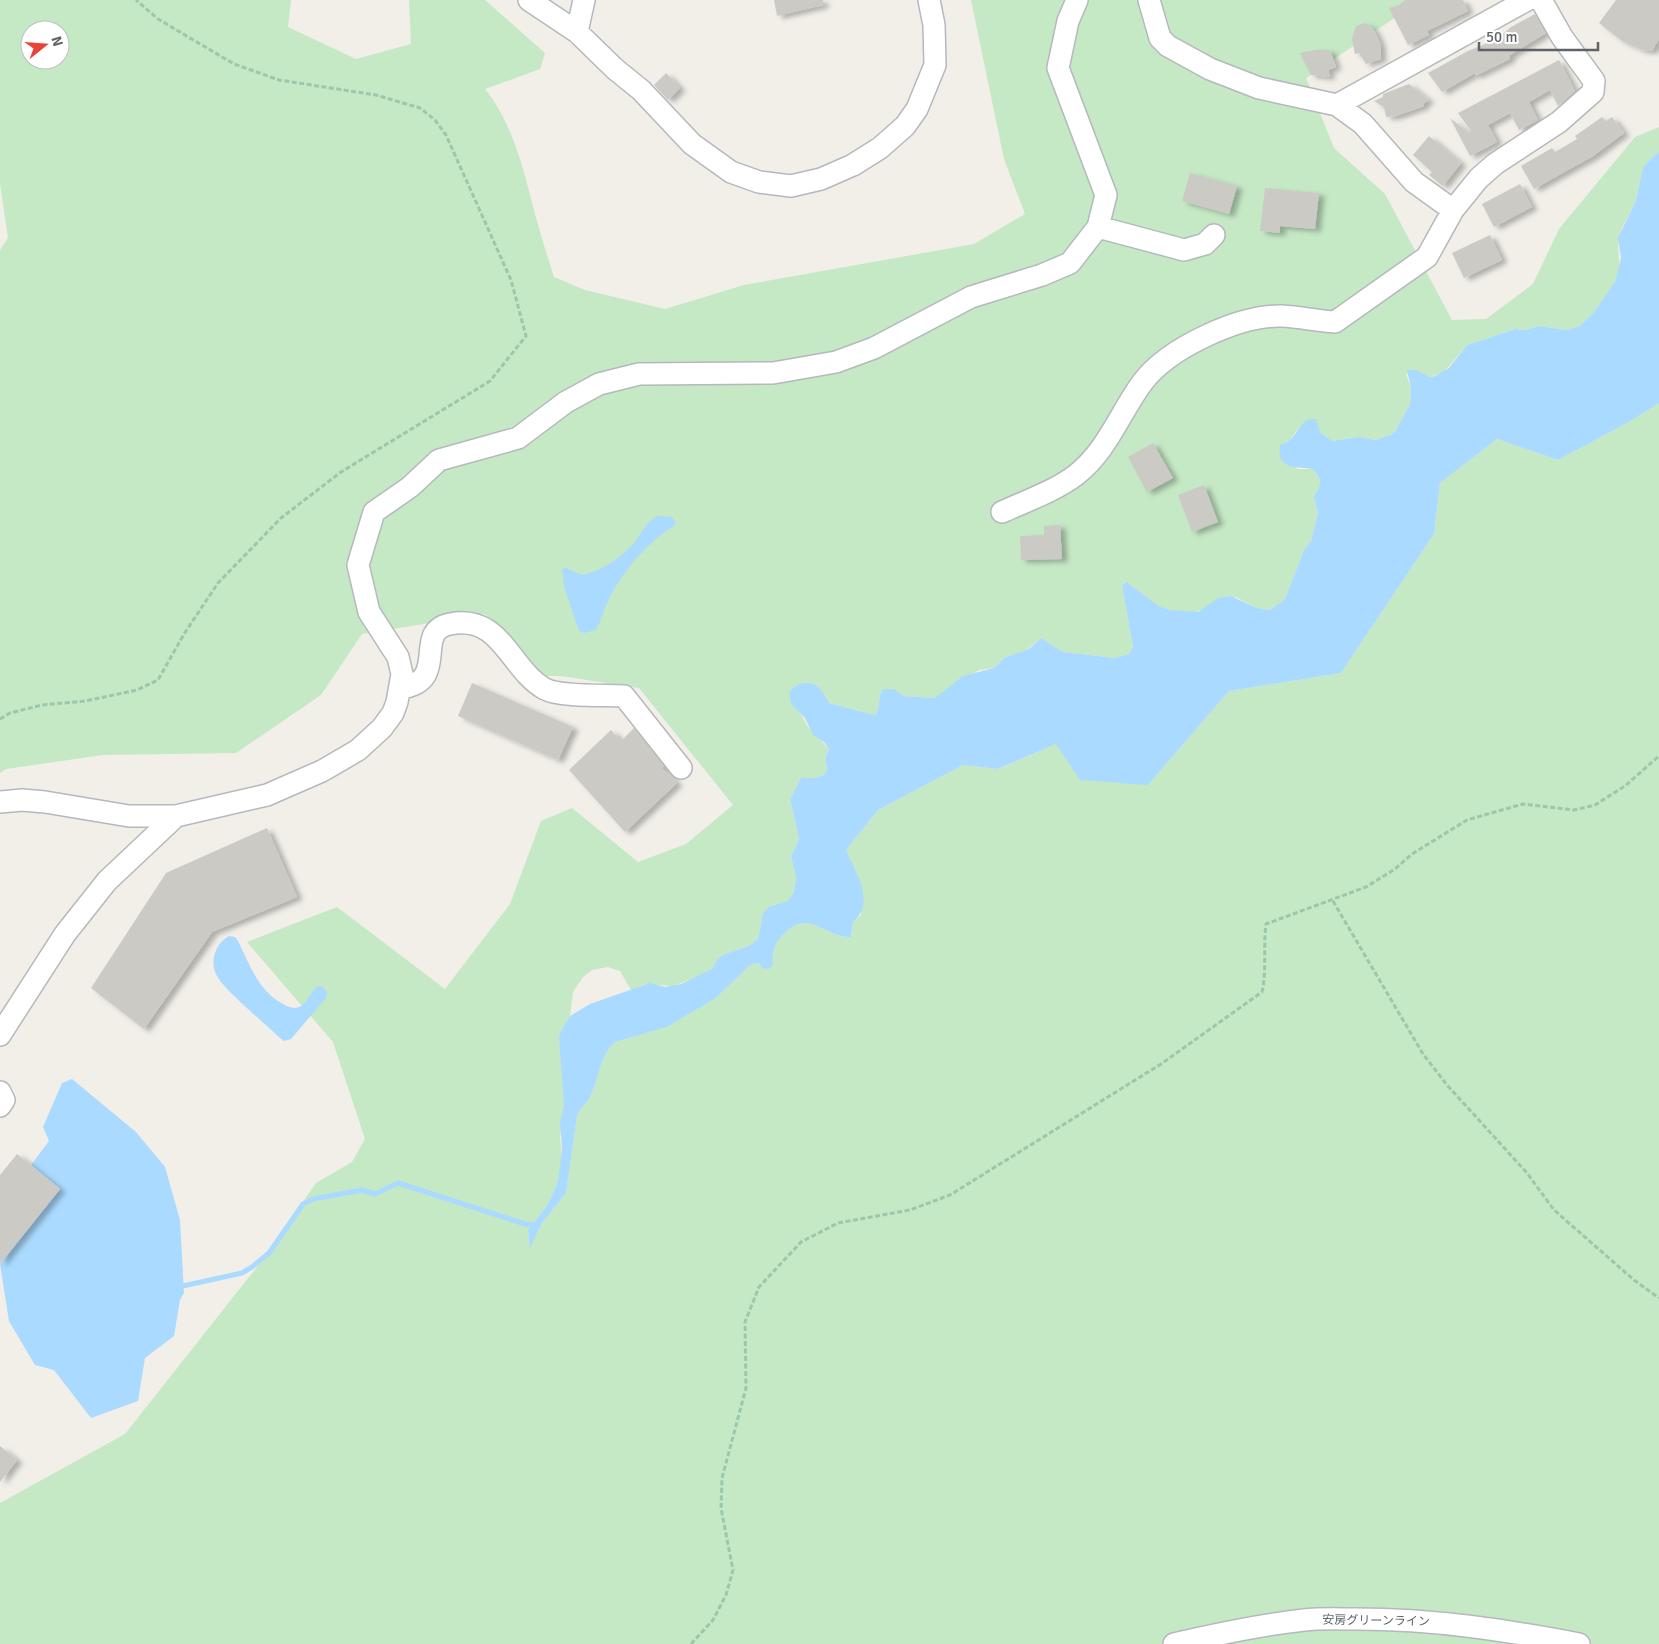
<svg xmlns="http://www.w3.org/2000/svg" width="1659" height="1644" font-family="Signika,'Noto Sans JP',sans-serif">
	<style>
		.green { fill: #c5e8c5; fill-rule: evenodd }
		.water { fill: #aadaff }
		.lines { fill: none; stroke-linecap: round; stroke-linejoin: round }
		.stream { stroke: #aadaff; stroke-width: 5 }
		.building { fill: #cccac5; filter: url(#shadow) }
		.minor-casing { stroke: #b5b8bc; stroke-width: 24 }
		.path { stroke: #9cc7a9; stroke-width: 3; stroke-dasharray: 5 2.5; stroke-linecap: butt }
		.minor { stroke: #fff; stroke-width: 21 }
		.labels { text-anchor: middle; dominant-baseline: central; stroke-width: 5; stroke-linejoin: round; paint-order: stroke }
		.street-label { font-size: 12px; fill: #5f6368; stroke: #fff }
	</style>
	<defs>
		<filter id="shadow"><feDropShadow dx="5.5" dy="3" stdDeviation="2.5" flood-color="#0004"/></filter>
	</defs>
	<rect width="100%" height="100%" fill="#f1efe8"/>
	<path class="green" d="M0,0H291L288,27L356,59L411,44L409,0H485L545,53L540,69L485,89C513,124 523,168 534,210C540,233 547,255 554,277L585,290L665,309L744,285L974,244L1025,214L1004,159L971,0H1421L1306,78L1334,148L1385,194L1452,320L1486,319L1533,284L1559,229L1635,137L1659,127V151L1643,167L1636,200L1621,230L1618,246L1620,269L1616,280L1594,312L1580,326L1567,330L1538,326L1527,330L1514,329L1467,345L1444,372L1430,377L1406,374L1411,388L1410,404L1396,430L1391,435L1375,440L1359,437L1332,441L1320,432L1300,426L1290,440L1285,443L1297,469H1312C1320,474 1321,481 1320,490L1315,494L1318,513L1311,541L1304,550L1285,599L1270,610L1257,608L1236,597L1218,598L1206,608L1193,613L1170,610L1159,606L1125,582L1122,585L1133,647L1129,654L1115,658L1063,652L1041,638L1025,651L1004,658L994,668L979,670L935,698L903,696L883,689C877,697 881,708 875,715L829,703C821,684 806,674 789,692L791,704L799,711L808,727L829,749L825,758L827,769L824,775L814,778H801L790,799L799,839L791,857L796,877L794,892L788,901L763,913L758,939L749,946L725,954L709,972L673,986L646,984L631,990L620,971L608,967L592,970L583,977L573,992L570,1016L562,1029L564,1105L560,1137L562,1160L558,1182L547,1206L528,1230L530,1247L542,1223L566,1193L577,1116C580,1107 586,1105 590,1097C600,1078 599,1056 615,1042L667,1027L716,998L750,965L759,963L773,965C772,951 774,944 784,934C809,907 826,939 851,937L853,922L861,915L858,875L846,850L878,810L963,765L999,769L1056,744L1148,785L1229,691L1341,673L1434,534L1440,483L1497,439L1558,460L1629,422L1659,403V1644H0V1503L125,1434L264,1258L316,1183L352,1162L365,1139L333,1042L247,942L337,907L445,989L510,904L541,821L572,808L638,862L686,844L733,805L639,688L561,676H544L485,614L362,634L321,695L236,753L103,755L6,769L0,773V250L8,238L0,184ZM30,30H60V60H30Z"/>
	<path class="water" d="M1659,151V403L1629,422L1558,460L1497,439L1440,483L1434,534L1341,673L1229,691L1148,785L1080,780L1056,744L998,769L963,765L878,810L846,850C856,872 876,903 853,922L851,937C826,939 809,907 784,934C774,944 772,951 773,965L769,969L762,968L759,963L750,965L716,998L667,1027L615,1042C599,1056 600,1078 590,1097C586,1105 580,1107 577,1116L566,1193L542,1223L530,1248L528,1230L547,1206L558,1182L562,1149L560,1123L564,1105L559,1037L562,1029L570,1016L590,1004L650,983L665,987L681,984L712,969L718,959L725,954L749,946L758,939L763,913L769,907L788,901L794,892L796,877L791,857L799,839L790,799L801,778H814L824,775L827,769L825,758L829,749L824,742L813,735L805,718L791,704L789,692C806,674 821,684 829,703L875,715C881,709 877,697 883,689H894L903,696L935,698L963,676L994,668L1004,658L1029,649L1041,638L1063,652L1115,658L1129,654L1133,647L1122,585L1126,582L1159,606L1170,610L1198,612L1218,598L1231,596L1257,608L1270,610L1285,599L1304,550L1311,541L1318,513L1314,496C1322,486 1323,478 1312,469C1298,466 1276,471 1280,445C1284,443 1288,442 1291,439C1300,430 1301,418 1316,419L1320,432L1332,441L1359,437L1375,440L1391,435L1396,430L1410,404L1411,388L1407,370H1416L1430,377L1435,376L1449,368L1467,345L1515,329L1527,330L1538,326L1567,330L1580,326L1594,312L1616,280L1621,258L1618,238L1636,200L1643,167Z
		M658,516L672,517L676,524C647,543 623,570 608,601C603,611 601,621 596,630L584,633L579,631L564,586L562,569L566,568L582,575C602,571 621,558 635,542C642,533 647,520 658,516Z
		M229,936L235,937L238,941C250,965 258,991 283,1004C288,1007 295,1010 301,1006C307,1002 311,993 316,987L322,986L327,992L326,998L291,1039L284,1041L280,1038C267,1025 224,990 217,976C209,962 215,944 229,936Z
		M72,1079L136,1132L165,1167L180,1220L184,1293L180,1300L174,1336L145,1358L138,1401L91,1418L54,1370L35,1365L9,1321L0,1264L60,1189L31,1165L49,1141L43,1127L62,1083Z"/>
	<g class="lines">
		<path class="stream" d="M178,1287L242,1273L252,1267L269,1253L303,1204L313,1199L362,1190L375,1194L398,1183L525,1224L533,1225L538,1223"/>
	</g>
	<path class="building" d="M774,0H823V5L777,16Z
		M1405,0H1463L1468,11L1427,31L1429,35L1408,45L1389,8L1399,5Z
		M1616,0H1659V39L1652,51L1642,50L1622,41L1599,23Z
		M1535,14L1546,33L1510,55V59L1475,76V73L1442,92L1428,73L1468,51L1497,39L1511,27Z
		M1365,23L1373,28L1380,43L1381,59L1366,64L1359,53L1355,54L1352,38L1356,26Z
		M1316,50H1330L1336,67L1328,70L1330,77L1311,75L1300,53Z
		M1559,60L1575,91L1558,106L1550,90L1529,102L1538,120L1519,130L1510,113L1488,125L1497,142L1470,156L1450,118L1469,133L1471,131L1458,113Z
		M666,73L680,88L668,100L654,85Z
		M1409,84L1429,100L1423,104L1424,106L1396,116L1386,117L1384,107L1374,101L1383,97V94Z
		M1602,117L1606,121L1612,117L1624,133L1593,156L1534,189L1521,166L1552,148L1555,152L1577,139L1575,136Z
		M1429,136L1461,163L1443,186L1429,175L1432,172L1413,155Z
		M1190,173L1237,186L1229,214L1182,201Z
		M1520,184L1532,207L1494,227L1482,204Z
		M1265,188L1319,193L1315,229L1280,226V233L1260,231Z
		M1490,235L1502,260L1464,278L1452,253Z
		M1153,443L1173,478L1147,492L1128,457Z
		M1204,485L1218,522L1192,532L1178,495Z
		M1060,525L1062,559L1021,560L1020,536L1044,535V526Z
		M472,683L573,727L558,760L458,716Z
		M634,728L664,766L662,768L677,783L625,832L569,770L611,730L621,741Z
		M267,828L297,897L212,932L144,1029L91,988L166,873Z
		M17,1154L60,1189L0,1264V1175Z
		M0,1446L17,1460L0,1482Z"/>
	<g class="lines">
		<defs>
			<path id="minor" d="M529,0L577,32L615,69L641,90L692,144L731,172L759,182L791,186L821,179L853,165L880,148L905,126L917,109L935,65L934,25L929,0
				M1149,0L1160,38L1168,46L1210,69L1259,88L1337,105L1363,124L1414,182L1453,210
				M577,32L584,0
				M1337,105L1527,0
				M1098,227L1184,250L1205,244L1214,235
				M1002,512C1026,501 1055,491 1076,475C1107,451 1120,413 1142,383C1168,348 1239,315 1282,316C1300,317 1318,321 1335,322L1427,257L1453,210L1479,178L1495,164L1559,122L1593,92L1594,81L1562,37L1541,0
				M401,688C451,681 412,631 450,624C502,614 509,669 545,689C560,697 606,695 624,696L681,768
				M0,802L22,800L45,802L129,816H176L267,795L322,771L358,750L382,728L393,713L397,702L402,674L398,657L369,612L358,565L374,512L410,487L439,460L518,438L566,402L599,384L639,374L773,373L836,362L874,348L971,297L1042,275L1070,263L1098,227L1106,195L1058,68L1068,21L1077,0
				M0,1035L65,934L107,881L176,816
				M0,1092L4,1100L0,1106
				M1174,1644C1217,1634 1260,1625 1304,1620C1321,1618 1340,1619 1357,1619C1433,1619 1505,1630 1579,1644"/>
		</defs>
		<use href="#minor" class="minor-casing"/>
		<path class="path" d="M0,719L10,713L42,705L85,701L137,690L158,680L184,634L218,583L281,518L341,472L490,381L526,336L511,280L446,135L435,120L420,108L376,95L279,80L234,64L158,19L136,0
			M1333,901L1423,1054L1447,1085L1527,1173L1554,1210L1634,1280L1659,1298
			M691,1644L713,1620L726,1595L733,1570L721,1508L722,1478L746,1388L745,1322L759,1287L801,1242L838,1223L910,1210L950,1195L1161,1064L1262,992C1267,969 1263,947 1266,924L1366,887L1395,869L1412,854L1467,820L1523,804L1574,810L1595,805L1625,786L1659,756"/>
		<use href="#minor" class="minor"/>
	</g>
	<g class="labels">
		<g class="street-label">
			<text transform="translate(1376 1621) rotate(1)">安房グリーンライン</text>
		</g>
	</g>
	<g transform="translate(45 45) rotate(73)"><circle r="24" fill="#ffffff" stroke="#bfc1c3"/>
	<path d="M0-4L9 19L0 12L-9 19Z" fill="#ea4335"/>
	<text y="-8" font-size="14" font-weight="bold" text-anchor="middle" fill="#5f6368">N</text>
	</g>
	<path d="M1479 42v8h119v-8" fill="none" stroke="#5f6368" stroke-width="2.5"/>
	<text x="1486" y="42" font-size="15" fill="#5f6368" stroke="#ffffff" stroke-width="4" paint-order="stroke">50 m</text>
</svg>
